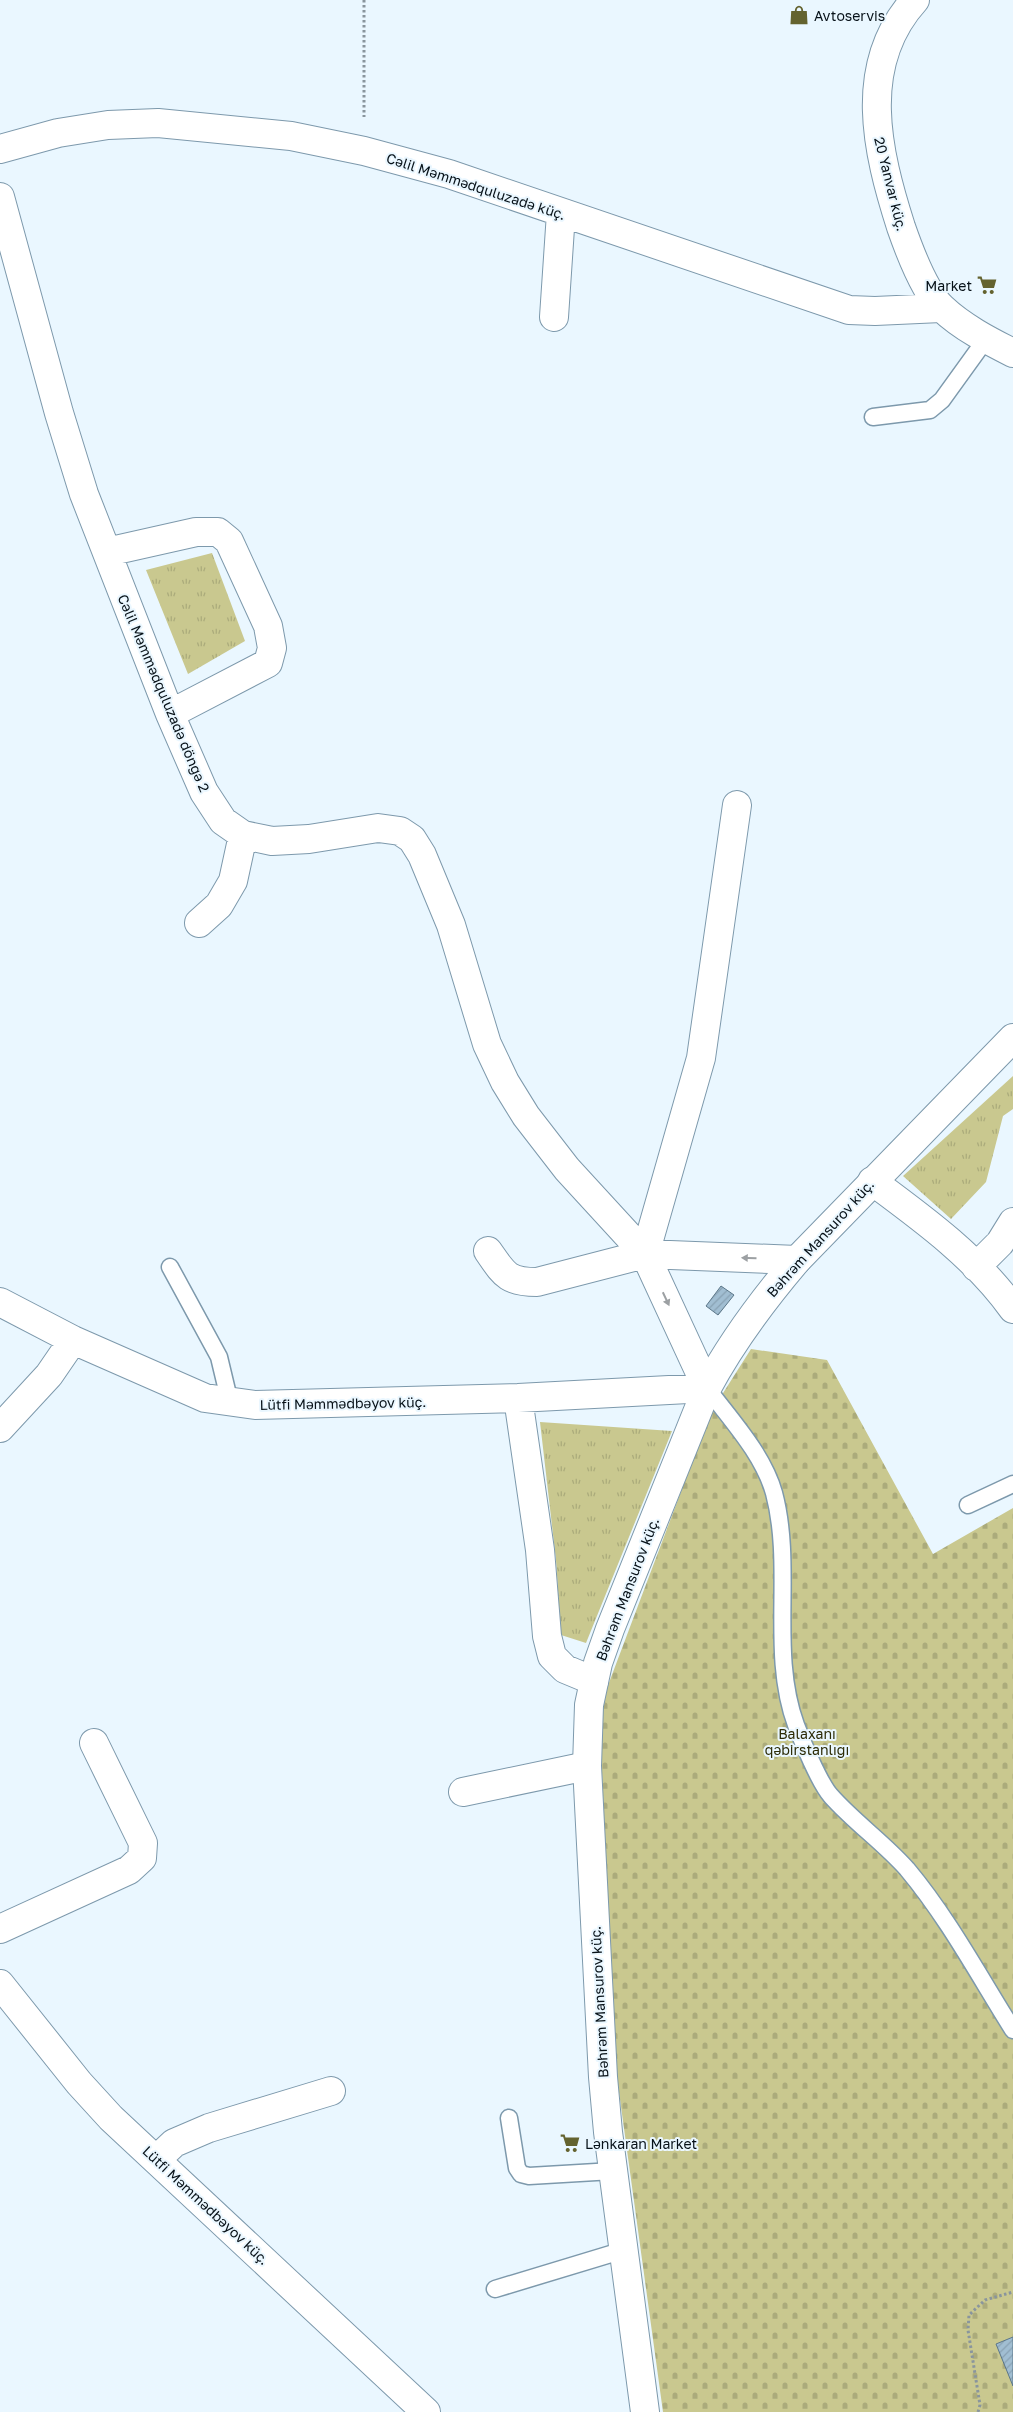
<svg xmlns="http://www.w3.org/2000/svg" width="1013" height="2412" font-family="'Golos Text',sans-serif">
	<style>
		.grass { fill: url(#grass-tufts) }
		.cemetery { fill: url(#cemetery-stones) }
		.building { fill: url(#building-hatch); stroke: #5b7688 }
		.lines { fill: none; stroke-linecap: round; stroke-linejoin: round }
		.service-casing { stroke: #7d99ac; stroke-width: 19 }
		.minor-casing { stroke: #7d99ac; stroke-width: 30 }
		.tertiary-casing { stroke: #7d99ac; stroke-width: 30 }
		.path { stroke: #89959d; stroke-width: 3; stroke-dasharray: 2.5 2.5; stroke-linecap: butt }
		.service { stroke: #fff; stroke-width: 16 }
		.minor { stroke: #fff; stroke-width: 28 }
		.tertiary { stroke: #fff; stroke-width: 28 }
		.oneway { fill: #9ca0a3 }
		.labels { text-anchor: middle; dominant-baseline: central; stroke-width: 4; stroke-linejoin: round; paint-order: stroke }
		.poi-label { font-size: 14px; fill: #071118; stroke: #eaf7ff; text-anchor: start }
		.street-label { font-size: 14px; fill: #071118; stroke: #eaf7ff }
		.park-label { font-size: 14px; fill: #2c2b06; stroke: #eaf7ff }
	</style>
	<defs>
		<pattern id="grass-tufts" width="24" height="20" patternUnits="userSpaceOnUse" patternTransform="scale(1.25)"><rect width="24" height="20" fill="#c9c88f"/><path d="M3 7l-1-3M5 7V3M7 7l1-3M15 17l-1-3M17 17v-4M19 17l1-3" fill="none" stroke="#abab7b"/></pattern>
		<pattern id="cemetery-stones" width="16" height="16" patternUnits="userSpaceOnUse" patternTransform="scale(1.25)"><rect width="16" height="16" fill="#c9c88f"/><path d="M2 7V4a2 2 0 0 1 4 0v3zM10 15v-3a2 2 0 0 1 4 0v3z" fill="#abab7b"/></pattern>
		<pattern id="building-hatch" width="6" height="6" patternUnits="userSpaceOnUse" patternTransform="scale(1.25)"><rect width="6" height="6" fill="#a1bed2"/><path d="M-1 1l2-2M0 6l6-6M5 7l2-2" fill="none" stroke="#89a2b4"/></pattern>
	</defs>
	<rect width="100%" height="100%" fill="#eaf7ff"/>
	<path class="grass" d="M212,553L245,641L188,674L146,570Z
		M1013,1076V1109L1003,1116L986,1182L951,1219L903,1176Z
		M540,1422L672,1431L586,1643L561,1635L556,1560Z"/>
	<path class="cemetery" d="M751,1349L827,1360L933,1554L1013,1508V2412H663L615,2063L600,1728L607,1688L711,1412Z"/>
	<path class="building" d="M721,1286L734,1295L718,1315L706,1306Z
		M1013,2337V2386L996,2344Z"/>
	<g class="lines">
		<defs>
			<path id="service" d="M873,417L930,410L942,400L986,339
				M170,1267L219,1357L230,1403
				M707,1388C731,1420 763,1454 774,1493C794,1568 769,1652 796,1725C802,1741 820,1784 831,1796C854,1822 884,1843 907,1869C948,1918 979,1976 1013,2030
				M968,1505L1013,1484
				M509,2118L517,2168L521,2174L529,2176L613,2171
				M495,2289L624,2250"/>
			<path id="minor" d="M915,0C856,65 877,152 901,227C909,250 925,292 942,308C962,327 989,341 1013,353
				M0,149L58,133L108,125L158,123L291,136L364,151L449,174L849,310L875,311L941,308
				M0,197L59,413L84,494L170,714L204,792L223,821L243,835L272,841L309,839L378,828L400,831L412,839L422,855L451,925L487,1044L505,1082L526,1116L567,1169L645,1254L707,1388L518,1398L255,1405L205,1398L73,1340L0,1302
				M554,317L561,213
				M107,552L196,532H218L229,541L268,626L272,648L268,663L170,714
				M199,923L219,905L233,881L243,835
				M872,1181C922,1218 976,1257 1013,1309
				M488,1251C504,1274 507,1282 537,1282L645,1254L797,1260
				M645,1254L701,1058L737,805
				M976,1267L1000,1243L1013,1222
				M518,1398L540,1550L547,1636L552,1656L565,1669L594,1681
				M0,1428L49,1375L73,1340
				M463,1792L587,1766
				M0,1929L129,1870L142,1858L143,1843L94,1743
				M0,1984L79,2083L111,2118L426,2412
				M157,2159L174,2143L209,2128L331,2091"/>
			<path id="tertiary" d="M645,2412L608,2132L603,2077L587,1766L589,1705L598,1663L610,1629L707,1388C732,1341 763,1300 797,1260L1013,1038"/>
		</defs>
		<use href="#service" class="service-casing"/>
		<use href="#minor" class="minor-casing"/>
		<use href="#tertiary" class="tertiary-casing"/>
		<path class="path" d="M364,0V117
			M978,2412L980,2405L968,2330L969,2315L985,2300L1013,2292"/>
		<use href="#service" class="service"/>
		<use href="#minor" class="minor"/>
		<use href="#tertiary" class="tertiary"/>
	</g>
	<defs><path id="oneway-solid" d="M-6-.8H1V-3.2L6.5 0L1 3.2V.8H-6Z" transform="scale(1.25)"/></defs>
	<g class="oneway">
		<use href="#oneway-solid" transform="translate(749 1258) rotate(-178)"/>
		<use href="#oneway-solid" transform="translate(666 1299) rotate(65)"/>
	</g>
	<defs>
		<symbol id="shop-bare" viewBox="-9 -9 18 18"><path d="M-5-2.5h2.3a2.7 3.5 0 0 1 5.4 0H5L5.5 6h-11ZM-1.5-2.5h3a1.5 2.3 0 0 0-3 0Z" fill="#64632f" stroke="#eaf7ff" stroke-width="2.5" paint-order="stroke"/></symbol>
		<symbol id="supermarket-bare" viewBox="-9 -9 18 18"><path d="M-6-5.5h2.5l.6 2H6L4.5 2H-2.5L-4.4-4H-6ZM-1.5 3.2a1.3 1.3 0 1 0 .1 0ZM3 3.2a1.3 1.3 0 1 0 .1 0Z" fill="#64632f" stroke="#eaf7ff" stroke-width="2.5" paint-order="stroke"/></symbol>
	</defs>
	<g fill-rule="evenodd">
		<use href="#shop-bare" x="785" y="1" width="28" height="28"/>
		<use href="#supermarket-bare" x="973" y="271" width="28" height="28"/>
		<use href="#supermarket-bare" x="556" y="2129" width="28" height="28"/>
	</g>
	<g class="labels">
		<g class="poi-label">
			<text x="814" y="15">Avtoservis</text>
			<text x="972" y="285" text-anchor="end">Market</text>
			<text x="585" y="2143">Lənkaran Market</text>
		</g>
		<g class="street-label">
			<text transform="translate(891 184) rotate(76)">20 Yanvar küç.</text>
			<text transform="translate(476 186) rotate(18)">Cəlil Məmmədquluzadə küç.</text>
			<text transform="translate(164 693) rotate(67)">Cəlil Məmmədquluzadə döngə 2</text>
			<text transform="translate(820 1238) rotate(-48)">Bəhrəm Mansurov küç.</text>
			<text transform="translate(343 1403) rotate(-1)">Lütfi Məmmədbəyov küç.</text>
			<text transform="translate(627 1589) rotate(-69)">Bəhrəm Mansurov küç.</text>
			<text transform="translate(599 2002) rotate(-93)">Bəhrəm Mansurov küç.</text>
			<text transform="translate(206 2205) rotate(43)">Lütfi Məmmədbəyov küç.</text>
		</g>
		<g class="park-label">
			<text x="807" y="1733">Balaxanı<tspan x="807" dy="16">qəbirstanlığı</tspan></text>
		</g>
	</g>
</svg>
